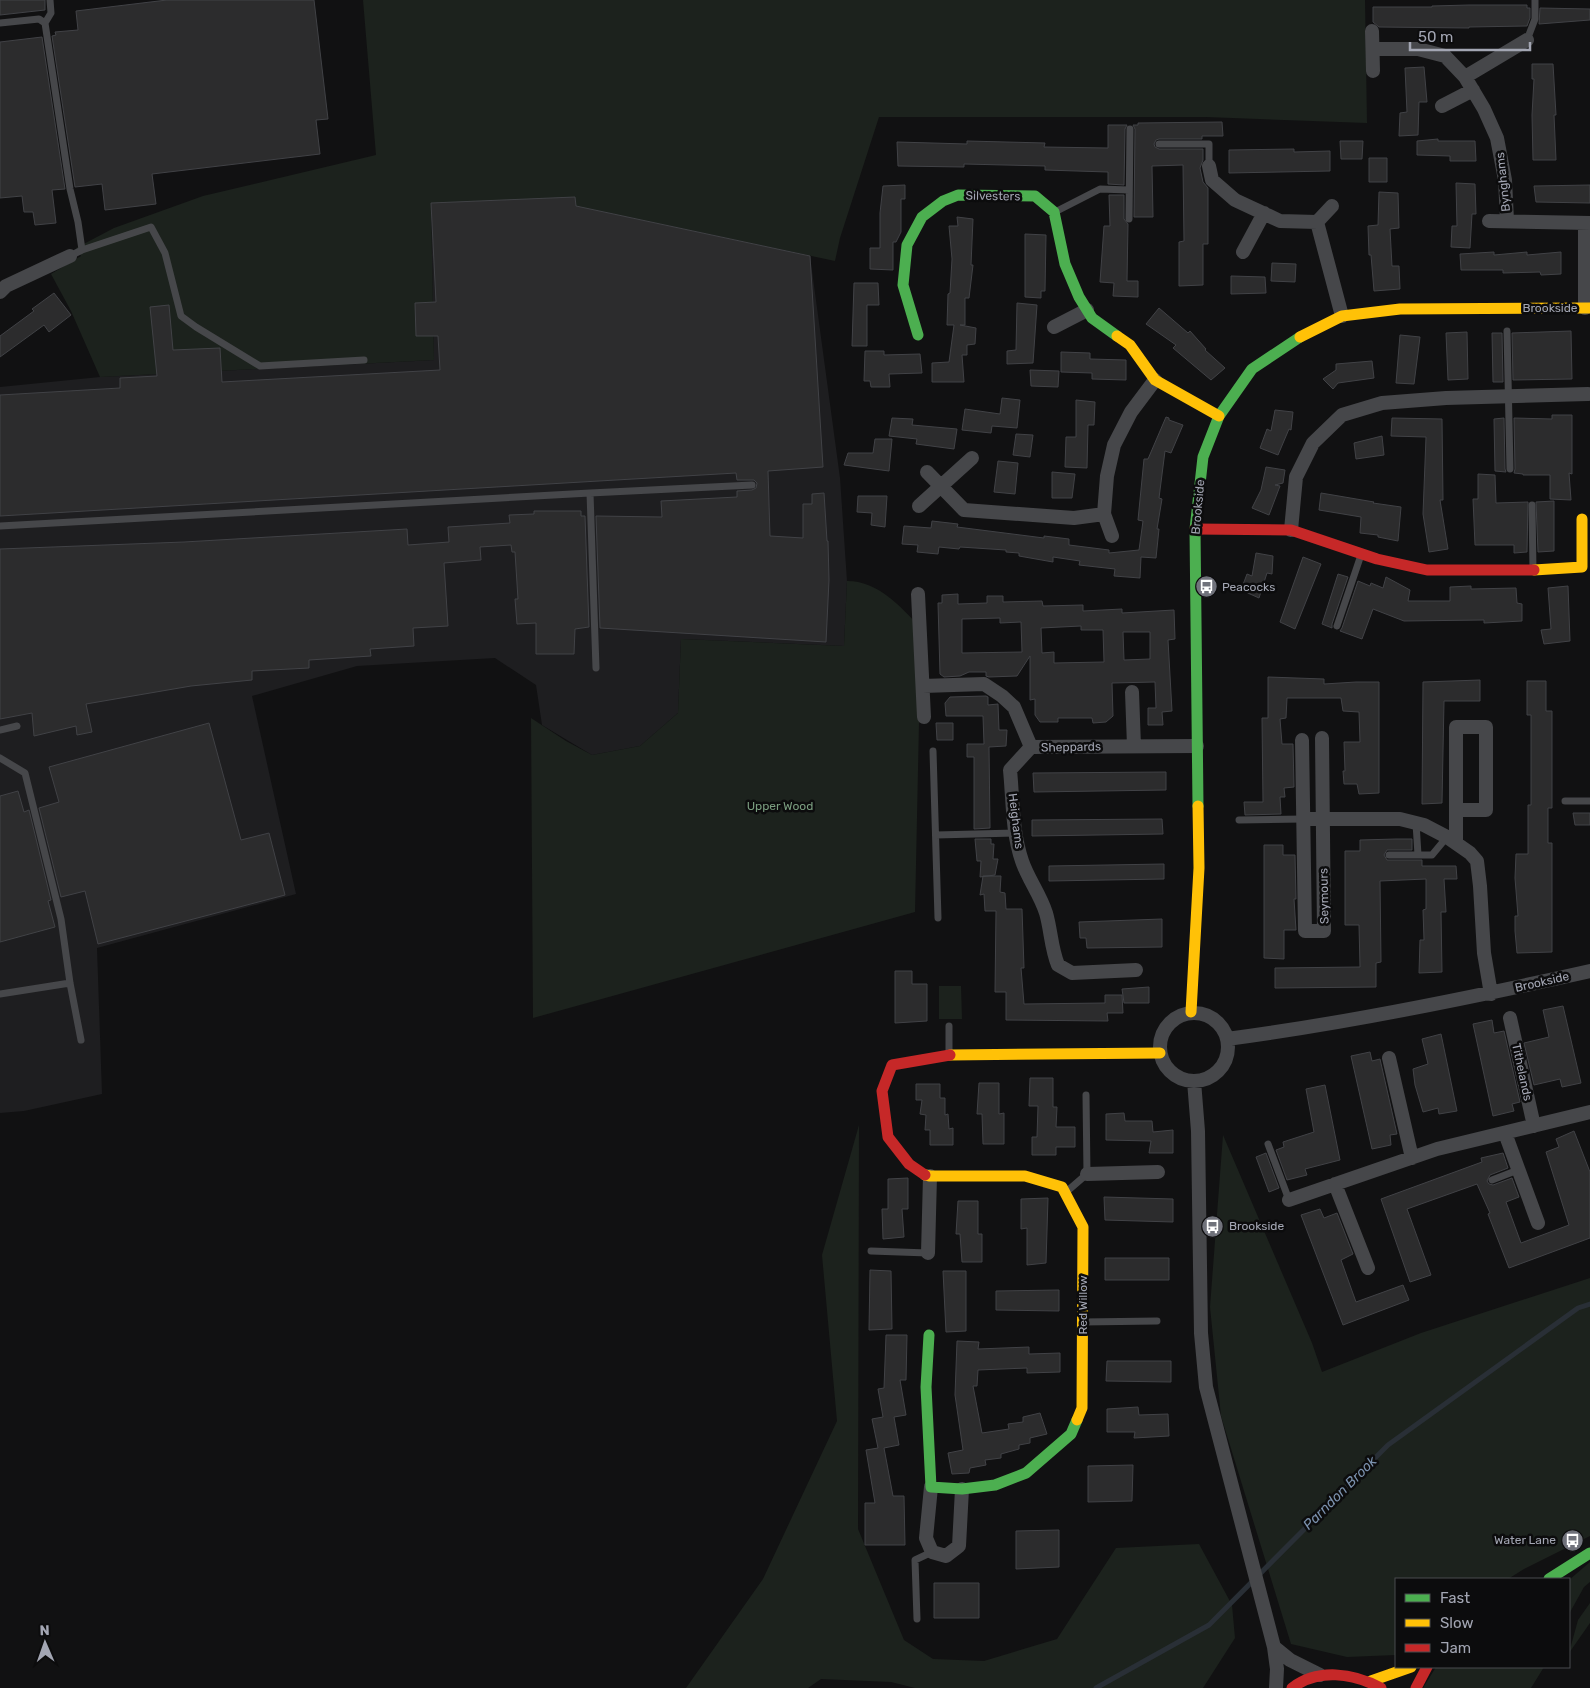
<svg xmlns="http://www.w3.org/2000/svg" width="1590" height="1688" font-family="Rubik,sans-serif">
	<style>
		.built { fill: #1e1e20 }
		.green { fill: #1c221d }
		.lines { fill: none; stroke-linecap: round; stroke-linejoin: round }
		.stream { stroke: #292f36; stroke-width: 5 }
		.building { fill: #2c2c2d; stroke: #414246; fill-rule: evenodd }
		.lane { stroke: #46474a; stroke-width: 7 }
		.street { stroke: #46474a; stroke-width: 14 }
		.fast { stroke: #4caf50; stroke-width: 11 }
		.slow { stroke: #ffc107; stroke-width: 11 }
		.jam { stroke: #c62828; stroke-width: 11 }
		.labels { text-anchor: middle; dominant-baseline: central; stroke-width: 5; stroke-linejoin: round; paint-order: stroke }
		.street-label { font-size: 12px; fill: #a3a6b3; stroke: #0c0c0d }
		.poi-label { font-size: 12px; fill: #a3a6b3; stroke: #0c0c0d; text-anchor: start }
		.park-label { font-size: 12px; fill: #7a9d7f; stroke: #0c0c0d }
		.water-label { font-size: 14px; font-style: italic; fill: #7b91ad; stroke: #0c0c0d }
	</style>
	<rect width="100%" height="100%" fill="#111112"/>
	<path class="built" d="M431,203L576,206L810,256L840,478L847,581L844,646L681,639L678,713L640,746L592,755L542,725L536,685L495,658L357,666L252,696L296,894L97,948L102,1094L24,1111L0,1113V387L100,377L434,360Z"/>
	<path class="green" d="M363,0H1365L1367,123L1206,117H879L840,238L835,261L576,206L431,203L434,360L100,377L71,311L51,274L81,256L76,248L114,228L203,196L376,155Z
		M847,581C878,581 900,606 921,628L915,912L533,1018L531,718L566,741L592,755L640,746L678,713L681,639L844,646Z
		M939,986H961L962,1019H939Z
		M859,1125L858,1529L904,1640L933,1659L984,1661L1057,1639L1116,1548L1199,1544L1232,1605L1235,1638L1203,1688H915L891,1682L821,1679L808,1688H686L763,1579L837,1421L822,1255Z
		M1223,1135L1312,1343L1322,1372L1421,1333L1590,1278V1536L1524,1569L1508,1579H1396V1655L1347,1657L1291,1644L1221,1416L1210,1307Z
		M1590,1562V1582L1584,1587L1569,1614V1580Z
		M1590,1603V1623L1569,1653L1578,1620Z
		M1436,1667H1544L1531,1688H1423Z"/>
	<g class="lines">
		<path class="stream" d="M1096,1688L1209,1625L1388,1445L1578,1308L1590,1304"/>
	</g>
	<path class="building" d="M0,0H45V10L0,15Z
		M167,0H314L328,119L316,120L320,154L152,174L156,204L105,210L102,184L75,187L52,36L56,35L55,32L78,30L76,11Z
		M1469,5H1527V8H1530V18L1527,26L1469,27V28L1379,27L1373,22V7H1432V6Z
		M1540,8L1590,9V20L1539,24Z
		M42,37L65,189L52,190L56,223L35,225L33,212H24L22,196L0,198V42Z
		M1532,64H1553L1556,115H1554L1556,160H1533L1532,115L1534,79H1532Z
		M1424,67L1427,102H1419L1418,135L1399,136L1400,113L1407,112L1405,68Z
		M1222,122L1223,136H1202V139H1159L1156,140L1154,144L1155,147L1159,149H1203V160L1200,168L1203,182L1208,188V244H1203V285L1179,286V242L1184,241L1183,165L1152,166L1153,217H1134L1135,129L1133,125H1138V123Z
		M1108,125H1127L1125,129L1124,185L1108,184V172L1045,170V166L964,164V167L898,166L897,142L967,144V141L1045,143L1044,147L1108,148Z
		M1438,139V141H1475L1476,161H1450V156L1417,155V141Z
		M1340,141H1363L1362,159H1341Z
		M1294,149V152L1330,151V171L1229,173V150Z
		M1369,158H1387V182H1369Z
		M1456,183L1475,184L1476,214H1472L1470,248L1451,247L1452,226H1457Z
		M905,185V199H901V232L896,242H893V270L870,269V248H880V213L883,186Z
		M1590,185V203L1536,202L1534,186Z
		M1379,192L1398,193L1399,228L1390,229L1392,266H1399L1400,289L1374,291L1371,255H1369L1368,226L1378,225Z
		M1109,195H1124V219L1128,224L1127,281H1138V297L1113,296L1114,283L1100,282L1104,226H1110Z
		M575,197L576,206L810,256L823,467L768,471L770,536L803,538V504H812V494L824,493L827,541H828L829,580L826,642L600,628L596,516L662,517L661,501L737,497V491L752,490L756,488L757,483L754,480H737L736,473L0,516V395L120,388V378L157,376L150,307L169,305L173,350L220,348L222,382L440,370L438,336H416L415,303L436,302L431,203Z
		M957,217L973,219L971,265H973L969,298H965V325H960L976,328L975,344L967,345V355H962L964,382H932V363L949,362L954,325H947L948,294L950,293L952,259L949,226H958Z
		M1025,234L1046,235L1045,291H1041V298L1025,297Z
		M1494,252V255L1527,252V255L1561,252V274L1541,275L1540,272L1503,273V270H1461L1460,254Z
		M1272,263L1296,264L1295,282L1271,281Z
		M1231,276L1265,277L1266,293L1231,294Z
		M854,283H878L879,305H867V346H852Z
		M54,293L71,315L49,332L44,325L0,357V336L34,311L32,309Z
		M1017,303L1037,305L1033,363L1007,364V351L1016,350Z
		M1159,308L1188,333L1190,331L1206,349L1205,350L1225,368L1211,380L1173,348L1176,345L1146,324Z
		M1571,331L1572,379L1513,380L1512,333Z
		M1467,332L1468,379L1448,380L1446,333Z
		M1492,333H1502L1503,382H1493Z
		M1400,335L1420,337L1414,384L1396,383Z
		M865,351H884V355L920,354L922,373L889,374L890,387H871L870,381H864Z
		M1061,352L1090,353V359L1126,360V380L1092,379V373L1061,372Z
		M1372,361L1374,378L1338,383L1333,389L1323,379L1336,370V364Z
		M1030,370L1059,371L1058,387L1031,386Z
		M1002,398L1020,400L1017,428L992,426L991,433L962,430L965,409L1000,414Z
		M1076,400L1095,402L1094,425H1088L1087,468L1065,467L1066,437H1076Z
		M1275,410L1293,412L1291,430L1289,429L1278,455L1260,448L1267,429L1271,431Z
		M1552,415H1572V474L1569,473L1571,500L1550,499V475H1523V474L1514,473L1515,469L1514,418L1552,419Z
		M1166,417L1169,418V420L1183,425L1171,453L1165,451L1159,498L1162,499L1157,529H1159L1156,558L1141,557L1140,578L1114,576L1115,569L1079,565L1080,561L1053,557V562L1019,556V553L1006,552V550L960,547L959,549L939,547L938,554L917,552L918,545L902,544L904,526L931,528L932,521L958,524L957,527L1044,538V536L1069,539V545L1109,550V553L1139,550L1143,521L1138,520L1144,459H1148Z
		M892,418L913,419L912,425L957,429L954,449L916,444L917,439L889,436Z
		M1392,418L1442,419L1443,500H1440L1448,549L1429,552L1423,514L1426,437L1391,436Z
		M1504,418L1505,469L1506,472L1495,471L1494,419Z
		M1016,434L1033,435L1030,457L1013,455Z
		M1382,436L1384,455L1356,459L1354,443Z
		M875,439H892L889,471L844,465L848,453H873Z
		M998,461L1018,463L1015,494L994,492Z
		M1266,467L1285,470L1283,483L1275,485L1280,486L1269,515L1252,508L1261,490Z
		M1052,472L1075,474L1072,498H1052Z
		M1478,474L1495,475L1496,503L1528,502L1527,552L1514,553V545H1475L1473,499H1478Z
		M1321,493L1374,502L1373,503L1401,507L1398,541L1378,537V535L1360,533L1361,517L1319,510Z
		M858,496H887L885,527L871,525L872,513L857,512Z
		M1554,501V551L1538,552L1536,502Z
		M534,511H581V516H585L589,627L575,629L574,654H536V623L517,624L515,599H518L515,552H512L511,545L480,547L481,560L444,563L448,626L413,628L414,646L370,649L371,656L309,660V668L252,671V680L191,686L86,704L92,732L77,735L76,726L34,736L32,713L0,719V549L184,542L407,529L408,545L449,542L448,527L510,523L509,515L534,514Z
		M1256,553L1273,556L1272,574L1267,573L1259,598L1241,590L1247,574L1252,576Z
		M1303,557L1321,564L1295,629L1280,622Z
		M1338,574L1348,577L1332,624V628L1322,624Z
		M1386,577L1410,590L1408,601H1450V587L1471,586V589L1516,588L1517,603L1522,604V621L1484,623V620L1404,621L1373,609L1362,639L1340,631L1342,628L1358,581L1370,586L1371,583L1383,588Z
		M1568,586L1570,641L1544,644L1541,630L1551,629L1548,588Z
		M958,594V604L987,603V596H1003V602L1042,601L1043,606L1083,605V611L1122,609V613L1174,610L1175,639L1168,640L1172,711L1162,712L1163,725H1148V708H1156L1155,682L1112,683L1113,716L1106,722L1093,723L1092,718H1058V722H1040L1035,715V699L1030,700V656L1017,676L989,677L986,676V672H969L960,676L944,677L940,674L938,603H942V595ZM1000,618V623L1021,622L1022,652L962,653V619ZM1081,626V630H1103L1104,662L1054,663V652L1042,653L1041,628ZM1123,632H1150V659L1124,660Z
		M1268,677L1324,679V684L1356,682H1379V793L1359,794L1357,784H1344L1343,771H1345L1344,742H1360L1359,712L1343,711L1341,698H1287L1286,718L1280,719L1282,744H1293L1294,787L1284,788L1285,797H1280L1281,814L1245,815L1244,802H1263L1262,718H1268Z
		M1480,680V701H1444L1442,803L1422,804L1423,682Z
		M1527,681H1546V711H1552V808H1548V843H1552V952L1517,953L1515,931V916H1518L1515,878L1516,854H1528V805H1531V715H1527Z
		M986,696L988,697V705L998,704L999,730H1007L1006,746L989,747L990,828L974,829V757H967V744H984L983,716H946L945,703L950,697Z
		M209,723L241,840L269,833L285,895L98,944L85,891L61,897L39,808L59,802L49,767Z
		M936,723H953V740H937Z
		M1166,772V790L1034,792L1033,773Z
		M18,791L24,812L29,810L51,900L48,901L55,927L0,942V796Z
		M1573,813H1590V825H1575Z
		M1162,819L1163,834L1032,836V820Z
		M975,839H991V844H994L993,859H998L995,875L980,877L981,861H977Z
		M1396,839H1412V850H1387L1384,855L1387,860H1422V866H1456L1457,879H1444L1446,912H1441L1442,972L1419,973L1420,940H1424L1423,910L1426,909V879L1380,881L1381,962L1376,963V987L1275,988V968L1360,967L1359,925H1345V851H1360V840Z
		M1264,845H1283V855H1295L1296,899H1294L1296,930H1284V959L1264,958Z
		M1164,864V879L1049,881V866Z
		M983,876H1001L1000,892L1005,893L1006,909H1022L1024,968H1021L1024,1004L1105,1003V995H1122L1123,1013H1107L1108,1021L1006,1020V992H995L996,911H985L984,894L980,895Z
		M1162,919V947L1087,948L1086,938H1080L1079,922Z
		M895,971H912V984H927V1021L895,1023Z
		M1149,987V1003H1124L1122,989Z
		M1563,1006L1581,1083L1562,1087L1560,1079L1534,1085L1524,1043L1549,1037L1543,1010Z
		M1492,1020L1494,1033L1504,1031L1520,1102L1512,1104L1514,1111L1493,1116L1473,1024Z
		M1441,1034L1457,1111L1439,1114L1438,1108L1423,1112L1415,1085L1413,1069L1428,1064L1422,1039Z
		M1370,1052L1372,1061L1380,1059L1397,1134L1390,1135L1391,1145L1372,1149L1351,1056Z
		M1030,1078H1053V1107H1057L1056,1127H1075V1147H1056V1155H1032V1137H1037L1038,1106H1029Z
		M979,1083H999V1114L1004,1113V1144H983L982,1114H977Z
		M916,1084H940V1098H945V1115L948,1114L949,1129L953,1128V1145H930V1130H925L926,1115L920,1114L922,1100H916Z
		M1325,1085L1340,1160L1305,1169L1307,1175L1287,1180L1276,1150L1284,1147L1283,1142L1314,1132L1306,1089Z
		M1124,1113L1125,1121H1152L1153,1132L1173,1130V1153H1149L1151,1141L1106,1140V1114Z
		M1574,1131L1590,1172V1238L1509,1268L1488,1214L1490,1213L1477,1184L1407,1209L1431,1275L1410,1282L1381,1199L1482,1162L1481,1158L1503,1153L1508,1168L1490,1175L1487,1181L1489,1184L1493,1185L1512,1178L1519,1197L1506,1202L1521,1243L1569,1225L1546,1152L1559,1147L1556,1139Z
		M1266,1153L1279,1188L1269,1192L1256,1157Z
		M908,1178V1209H902L904,1237L883,1239L882,1209H888V1179Z
		M1104,1197L1173,1199V1222L1105,1220Z
		M1048,1198L1046,1263L1027,1265V1228L1021,1229V1199Z
		M958,1201H978V1234H982V1262H962L960,1234H956Z
		M1320,1209L1324,1218L1337,1213L1353,1254L1341,1260L1356,1302L1403,1285L1409,1300L1343,1325L1301,1215Z
		M1105,1258H1169V1280H1105Z
		M870,1270L891,1271L892,1329L869,1330Z
		M943,1271H966V1331L946,1332Z
		M1059,1290V1311L996,1310V1291Z
		M886,1335H907L906,1380H900L906,1415L894,1417L899,1445L884,1448L893,1496H904L905,1545H865V1503H875L866,1450L878,1448L872,1419L883,1417L878,1389L884,1388Z
		M957,1341L979,1342L978,1349L1029,1347V1354L1060,1353V1372L1027,1373V1368L978,1370L977,1386H973L982,1433L1009,1429L1008,1424L1023,1422V1417L1040,1413L1047,1434L1030,1438V1443L1019,1445V1449L1001,1454V1458L985,1460L986,1465L970,1468L969,1473L952,1474L948,1453L963,1450L955,1395Z
		M1107,1361H1171V1382L1106,1381Z
		M1138,1407L1139,1415L1168,1414L1169,1436L1134,1438L1135,1432H1107V1409Z
		M1133,1465L1132,1501L1088,1502V1466Z
		M1059,1530V1567L1016,1569V1531Z
		M934,1583H979V1618H934Z"/>
	<g class="lines">
		<path class="lane" d="M50,0L51,13L45,23L70,189L78,222L82,250
			M0,23L39,19L45,23
			M1527,40L1535,19V0
			M1159,144H1209V166
			M1055,212L1100,189L1129,190
			M1129,219L1130,129
			M70,256L82,250L151,227L165,253L181,316L196,327L260,366L364,360
			M1507,331L1510,469
			M590,493L752,485
			M1532,505L1533,570
			M0,526L590,493L596,668
			M1337,626L1361,555
			M0,730L17,726
			M933,751L938,918
			M0,758L25,773L61,919L70,983L81,1040
			M1565,801H1590
			M1239,820L1303,819
			M1416,823L1418,855
			M936,835L1015,833
			M1389,855H1432L1447,837
			M0,994L70,983
			M949,1026V1053
			M1268,1144L1289,1200
			M1492,1180L1518,1170
			M1065,1193L1087,1174L1086,1095
			M871,1251L928,1253
			M1083,1322L1157,1321
			M917,1619L915,1560L932,1552"/>
		<path class="street" d="M1372,31L1373,71
			M1373,49H1418L1445,56L1465,77L1484,109L1497,138L1505,180L1507,220
			M1465,77L1527,40
			M1442,106L1473,90
			M1209,166L1212,180L1235,200L1280,221L1317,222L1342,316
			M1489,221L1590,223
			M1317,222L1332,206
			M1585,223V308
			M1243,252L1264,213
			M0,292L6,286L70,256
			M1054,327L1087,310
			M927,472L964,510L1074,518L1104,514
			M919,506L972,458
			M1291,530L1296,477L1313,443L1342,415L1382,403L1446,398L1588,394
			M1112,536L1104,514L1107,476L1114,445L1131,412L1155,380
			M918,594L924,717
			M923,686L984,684L1002,696L1014,707L1031,747L1197,746
			M1132,692L1134,746
			M1302,740L1305,931H1324L1322,738
			M1031,747L1010,770C1013,800 1012,832 1022,861C1028,879 1040,894 1046,913C1051,930 1051,948 1058,965L1072,973L1136,970
			M1303,819H1400L1424,825L1447,837L1470,853L1477,861L1480,886L1484,953L1491,994
			M1456,843V727H1486V810H1456
			M1160 1047a34 34 0 1 1 68 0a34 34 0 1 1-68 0Z
			M1510,1018L1534,1126
			M1227,1039C1349,1023 1470,998 1590,971
			M1389,1058L1412,1158
			M1194,1081L1198,1131L1201,1333L1206,1387L1274,1647L1277,1669L1276,1688
			M1505,1133L1538,1223
			M1087,1174L1158,1172
			M1335,1184L1368,1268
			M1289,1200L1437,1149L1590,1112
			M928,1253L930,1176
			M931,1487L926,1538L932,1552L946,1556L959,1546L962,1489
			M1274,1647L1290,1660L1320,1675"/>
		<path class="fast" d="M918,335L903,285L907,245L922,217L943,201L958,195L1035,196L1054,212L1065,264L1079,297L1092,318L1117,336
			M1198,806L1195,529L1203,457L1219,416L1252,369L1300,337
			M929,1335L926,1387L931,1487L962,1489L995,1485L1026,1473L1071,1434L1077,1420
			M1549,1579L1590,1553"/>
		<path class="slow" d="M1117,336L1130,345L1155,380L1219,416
			M1300,337L1342,316L1400,309L1590,308
			M1534,570L1582,567V519
			M1191,1012L1199,868L1198,806
			M950,1055L1160,1053
			M925,1175L930,1176H1025L1062,1187L1083,1227L1082,1408L1077,1420
			M1371,1681L1411,1667"/>
		<path class="jam" d="M1195,529L1291,530L1377,559L1427,570H1534
			M925,1175L909,1164L888,1137L882,1091L892,1065L950,1055
			M1292,1688C1318,1668 1353,1673 1381,1688
			M1416,1688L1427,1667"/>
	</g>
	<defs>
		<symbol id="bus-disc" viewBox="-11 -11 22 22"><circle r="9.5" fill="#70727b" stroke="#0c0c0d"/><path d="M-5-6H5V4H4V6H2V4H-2V6H-4V4H-5ZM-3.5-4V0h7V-4ZM-3.5 1.2v1.5H-2V1.2ZM2 1.2v1.5H3.5V1.2Z" fill="#fff"/></symbol>
	</defs>
	<g fill-rule="evenodd">
		<use href="#bus-disc" x="1194" y="574" width="25" height="25"/>
		<use href="#bus-disc" x="1200" y="1214" width="25" height="25"/>
		<use href="#bus-disc" x="1560" y="1528" width="25" height="25"/>
	</g>
	<g class="labels">
		<g class="street-label">
			<text transform="translate(1503 182) rotate(-96)">Bynghams</text>
			<text transform="translate(993 196) rotate(1)">Silvesters</text>
			<text x="1550" y="308">Brookside</text>
			<text transform="translate(1198 507) rotate(-85)">Brookside</text>
			<text transform="translate(1071 747) rotate(-1)">Sheppards</text>
			<text transform="translate(1016 821) rotate(83)">Heighams</text>
			<text transform="translate(1324 896) rotate(-91)">Seymours</text>
			<text transform="translate(1542 982) rotate(-13)">Brookside</text>
			<text transform="translate(1522 1072) rotate(78)">Tithelands</text>
			<text transform="translate(1083 1305) rotate(-90)">Red Willow</text>
		</g>
		<g class="poi-label">
			<text x="1222" y="587">Peacocks</text>
			<text x="1229" y="1226">Brookside</text>
			<text x="1556" y="1540" text-anchor="end">Water Lane</text>
		</g>
		<g class="park-label">
			<text x="780" y="806">Upper Wood</text>
		</g>
		<g class="water-label">
			<text transform="translate(1340 1493) rotate(-45)">Parndon Brook</text>
		</g>
	</g>
	<rect x="1395" y="1578" width="175" height="90" fill="#0c0c0d" stroke="#484a4f"/>
	<rect x="1405" y="1594" width="25" height="8" fill="#4caf50" stroke="#484a4f"/>
	<text x="1440" y="1603" font-size="15" fill="#a3a6b3">Fast</text>
	<rect x="1405" y="1619" width="25" height="8" fill="#ffc107" stroke="#484a4f"/>
	<text x="1440" y="1628" font-size="15" fill="#a3a6b3">Slow</text>
	<rect x="1405" y="1644" width="25" height="8" fill="#c62828" stroke="#484a4f"/>
	<text x="1440" y="1653" font-size="15" fill="#a3a6b3">Jam</text>
	<g transform="translate(45 1643) rotate(358)" stroke="#0c0c0d" stroke-width="4" paint-order="stroke">
	<path d="M0-4L9 19L0 12L-9 19Z" fill="#a3a6b3"/>
	<text y="-8" font-size="14" font-weight="bold" text-anchor="middle" fill="#a3a6b3">N</text>
	</g>
	<path d="M1410 42v8h120v-8" fill="none" stroke="#a3a6b3" stroke-width="2.5"/>
	<text x="1418" y="42" font-size="15" fill="#a3a6b3" stroke="#0c0c0d" stroke-width="4" paint-order="stroke">50 m</text>
</svg>
